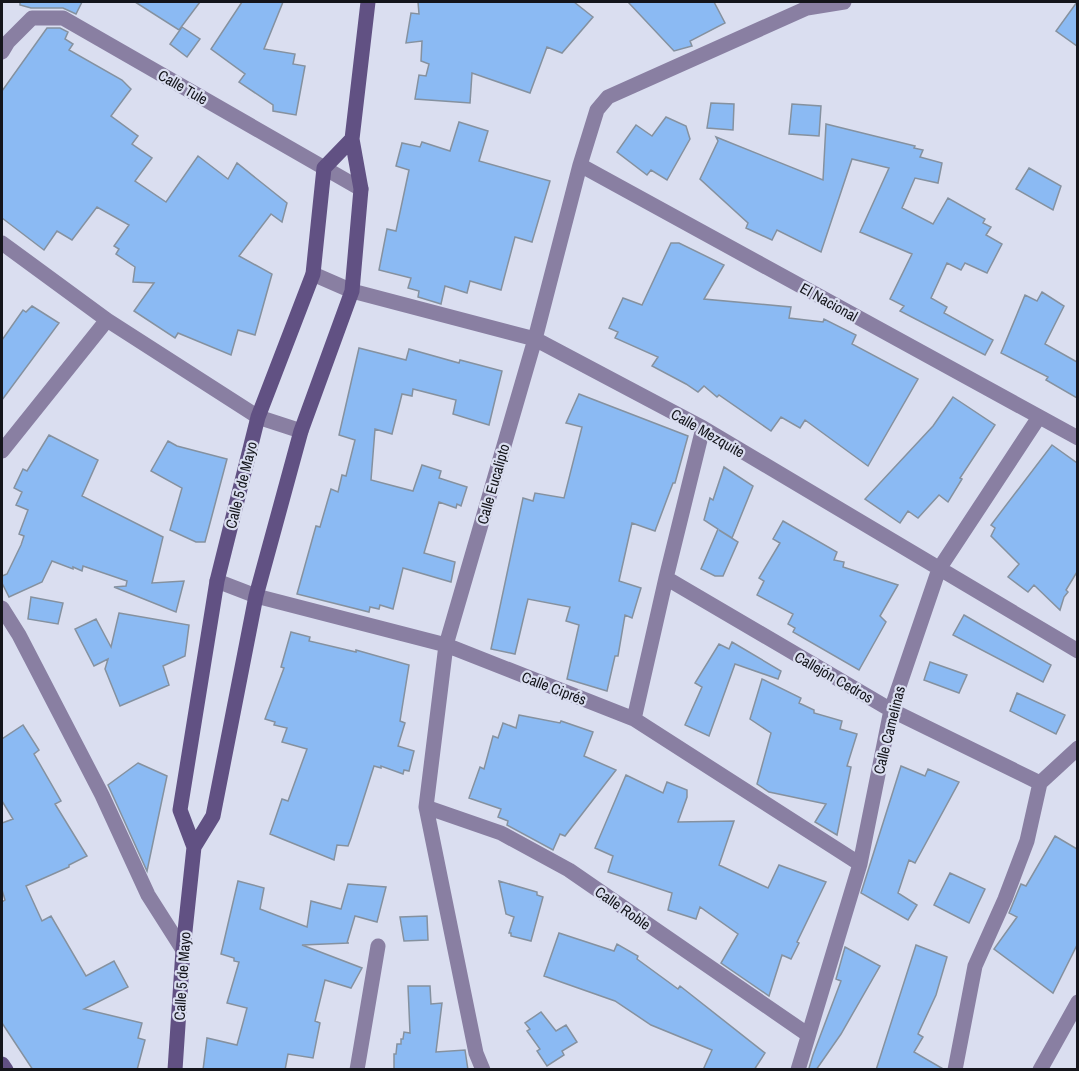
<svg xmlns="http://www.w3.org/2000/svg" width="1079" height="1071" font-family="'Archivo Narrow',sans-serif">
	<style>
		.building { fill: #8bbaf3; stroke: #85919f; stroke-width: 1.5 }
		.lines { fill: none; stroke-linecap: round; stroke-linejoin: round }
		.street { stroke: #897fa2; stroke-width: 15 }
		.secondary { stroke: #615183; stroke-width: 15 }
		.labels { text-anchor: middle; dominant-baseline: central; stroke-width: 4.5; stroke-linejoin: round; paint-order: stroke }
		.street-label { font-size: 15px; fill: #14151b; stroke: #dadef0 }
	</style>
	<rect width="100%" height="100%" fill="#dadef0"/>
	<path class="building" d="M20,2H82L76,14L63,8H31L20,5Z
		M135,2H200L179,30Z
		M242,2H283L264,49L295,54L293,64L305,66L296,115L273,111V105L239,82L245,74L211,49Z
		M418,2H574L593,17L562,53L547,47L530,93L472,73L470,103L415,99L419,75L426,76L429,64L421,61L422,41L406,43L411,13L419,14Z
		M628,2H714L725,23L690,41L692,46L674,51Z
		M1077,2V46L1056,31Z
		M182,27L200,39L187,57L170,44Z
		M47,28H60L68,32L65,39L73,44L69,50L122,80L131,89L111,116L138,136L132,144L152,158L135,181L166,202L198,156L228,179L237,163L287,203L282,222L271,214L239,256L272,274L255,335L238,330L231,355L178,333L175,338L134,311L154,283L133,282L135,267L116,254L119,249L114,246L129,225L97,207L72,240L57,231L44,250L2,218V91Z
		M711,103L734,104L733,130L707,128Z
		M792,104L821,106L819,136L789,134Z
		M666,117L686,126L690,139L667,180L651,170L647,175L617,152L636,125L652,136Z
		M459,122L488,131L479,161L550,181L532,242L515,237L501,290L470,281L467,293L445,286L441,304L418,297L419,291L408,288L411,278L379,270L387,229L396,231L409,170L396,166L402,143L420,147L422,142L450,151Z
		M826,124L915,146L914,148L923,150L920,157L942,163L938,183L915,178L902,208L933,224L948,198L985,219L983,223L991,227L986,235L1002,244L987,273L965,263L961,270L947,263L931,298L947,307L944,313L993,340L985,355L900,311L904,306L890,299L912,254L860,232L889,168L852,159L821,252L777,230L772,240L746,228L748,223L700,179L718,141L716,137L823,180Z
		M1029,168L1061,186L1053,210L1016,189Z
		M671,243H679L724,265L704,299L791,307L789,318L823,322L824,319L856,335L852,344L918,379L868,466L805,420L800,428L781,417L771,431L719,395L717,397L704,386L698,392L686,384L652,366L658,357L615,338L618,332L609,328L623,298L642,305Z
		M1042,292L1064,306L1045,344L1077,362V398L1046,380L1048,377L1001,353L1025,295L1037,301Z
		M32,306L59,323L2,400V340L23,310L26,312Z
		M359,348L406,360L409,349L459,363L460,360L502,371L489,425L453,414L456,400L413,389L412,396L402,394L392,434L375,429L371,480L413,491L422,465L441,471L439,478L467,487L461,506L457,504L456,508L439,502L424,553L455,562L451,582L403,568L393,609L380,605L379,609L370,607L369,612L297,594L316,526L320,527L331,489L338,492L342,475L346,476L355,440L339,435Z
		M579,394L688,436L675,483H673L655,531L632,523L619,581L641,588L632,618L625,615L618,656H615L607,691L567,679L579,625L566,621L570,607L528,599L515,654L491,649L523,498L533,501L535,493L564,498L582,427L566,423Z
		M953,397L995,425L960,478L962,479L948,502L939,495L918,518L908,511L900,523L865,499L933,426Z
		M49,435L98,460L82,496L163,537L152,583L184,581L176,612L114,587L126,586L127,581L83,566L82,571L73,567V569L52,561L42,582L9,597L2,583V576L7,574L21,545L24,536L19,534L28,510L16,505L22,492L14,488L23,469L27,471Z
		M168,441L177,446L227,459L205,542H196L170,530L182,488L151,471Z
		M1052,445L1077,463V572L1066,590L1068,592L1064,597L1060,610L1034,585L1028,592L1008,577L1019,564L991,536L995,528L991,525Z
		M724,467L753,486L732,538L719,530L738,542L723,576H715L701,569L718,529L704,520L710,498L713,500Z
		M783,521L837,552L834,560L844,562L843,567L898,585L880,616L886,622L859,670L793,632L795,628L788,624L793,614L757,595L764,581L759,578L780,543L773,539Z
		M31,597L63,603L58,624L28,619Z
		M119,613L189,625L185,656L163,666L169,685L120,706L105,669L108,659L94,666L75,629L96,619L111,647Z
		M964,615L1051,665L1043,682L953,635Z
		M291,632L310,637L309,641L356,652V650L409,665L400,721L405,723L398,746L414,751L409,771L404,770L403,774L381,766V768L374,766L351,838L348,846L337,845L334,860L270,834L282,799L288,801L307,749L282,742L287,728L274,725L275,722L265,719L284,668L281,667Z
		M732,642L781,671L778,679L735,664L709,736L685,725L702,687L695,683L719,644L729,649Z
		M930,662L967,675L959,693L924,680Z
		M762,679L801,698L799,703L814,710V713L842,721L840,729L857,734L847,766L851,767L837,835L815,822L826,804L769,792L757,784L771,733L750,719Z
		M1017,693L1065,715L1056,734L1010,711Z
		M519,715L560,723L561,721L593,732L584,756L616,770L565,836L560,834L553,850L507,825L508,821L498,817L501,809L469,798L480,767L484,769L493,736L498,738L503,723L516,728Z
		M23,725L39,750L34,754L61,801L55,804L87,856L69,865V867L26,886L42,921L51,916L86,976L114,961L128,987L84,1009L142,1023L138,1038L145,1040L137,1070H33L2,1023V902L5,900L2,890V823L13,819L2,801V739Z
		M138,763L167,776L147,871L108,785Z
		M901,766L925,776L928,769L959,782L915,863L909,860L898,893L917,905L908,920L861,893Z
		M626,775L663,793L667,782L687,790V797L678,822L734,821L719,865L768,888L779,865L826,882L797,942L799,943L791,959L782,955L769,996L721,963L738,934L700,907L696,919L668,910L672,893L608,872L613,856L595,848Z
		M1055,836L1077,849V945L1053,993L994,949L1017,917L1009,913L1021,884L1026,886Z
		M950,873L985,889L969,923L934,905Z
		M238,881L264,888L260,909L307,927L311,901L341,909L348,884L386,887L377,922L355,916L347,943H349L302,945L362,968L351,988L325,980L315,1021L320,1023L313,1058L288,1054L285,1070H203L207,1038L237,1045L247,1008L227,1003L239,962L234,961V958L221,954Z
		M499,881L537,892V895L543,897L531,941L511,936V933H509L514,917L506,914Z
		M427,916L428,940L404,941L400,917Z
		M559,933L614,951L617,944L638,956L637,959L678,989L680,986L765,1053L754,1070H703L712,1050L651,1025L615,1001L544,976Z
		M916,945L947,957L936,995L918,1034L923,1037L914,1052L945,1070H876Z
		M845,947L880,966L841,1034L816,1070H811L809,1068L813,1055L841,981L836,979Z
		M408,986H430L431,1004L442,1003L436,1052L465,1050L468,1070H394V1054H396L397,1044H401V1039H403L404,1032L410,1033Z
		M541,1012L556,1031L566,1025L577,1042L562,1051L564,1055L547,1066L537,1051L540,1049L527,1031L530,1029L525,1023Z"/>
	<g class="lines">
		<path class="street" d="M2,52L8,42L32,18H63L361,189
			M580,165L1078,438
			M2,243L107,320L258,417L301,431
			M313,274L352,291L535,339L703,428L1078,651
			M2,451L107,320
			M666,578L891,710L1040,783
			M217,581L256,596L446,645L634,719L860,864
			M2,608L19,635L102,795L148,895L183,950
			M634,719L666,578L703,428
			M426,807L501,833L569,870L807,1034
			M357,1070L378,946
			M483,1070L476,1053L426,807L446,645L535,339L580,165L597,110L608,97L807,8L844,2
			M798,1070L860,864L891,710L939,569L1039,417
			M955,1070L975,966L1005,899L1027,841L1040,783L1078,748
			M1040,1070L1078,1002"/>
		<path class="secondary" d="M194,847L180,810L217,581L258,417L313,274L324,168L352,139
			M2,1064L6,1070
			M175,1070L183,950L194,847L213,816L256,596L301,431L352,291L361,189L352,139L368,2"/>
	</g>
	<g class="labels">
		<g class="street-label">
			<text transform="translate(183 87) rotate(30)">Calle Tule</text>
			<text transform="translate(829 302) rotate(29)">El Nacional</text>
			<text transform="translate(708 433) rotate(30)">Calle Mezquite</text>
			<text transform="translate(493 484) rotate(-74)">Calle Eucalipto</text>
			<text transform="translate(241 485) rotate(-76)">Calle 5 de Mayo</text>
			<text transform="translate(834 677) rotate(30)">Callejón Cedros</text>
			<text transform="translate(554 688) rotate(21)">Calle Ciprés</text>
			<text transform="translate(889 730) rotate(-76)">Calle Camelinas</text>
			<text transform="translate(623 908) rotate(35)">Calle Roble</text>
			<text transform="translate(182 976) rotate(-86)">Calle 5 de Mayo</text>
		</g>
	</g>
	<rect width="1079" height="1071" fill="none" stroke="#14151b" stroke-width="6"/>
</svg>
